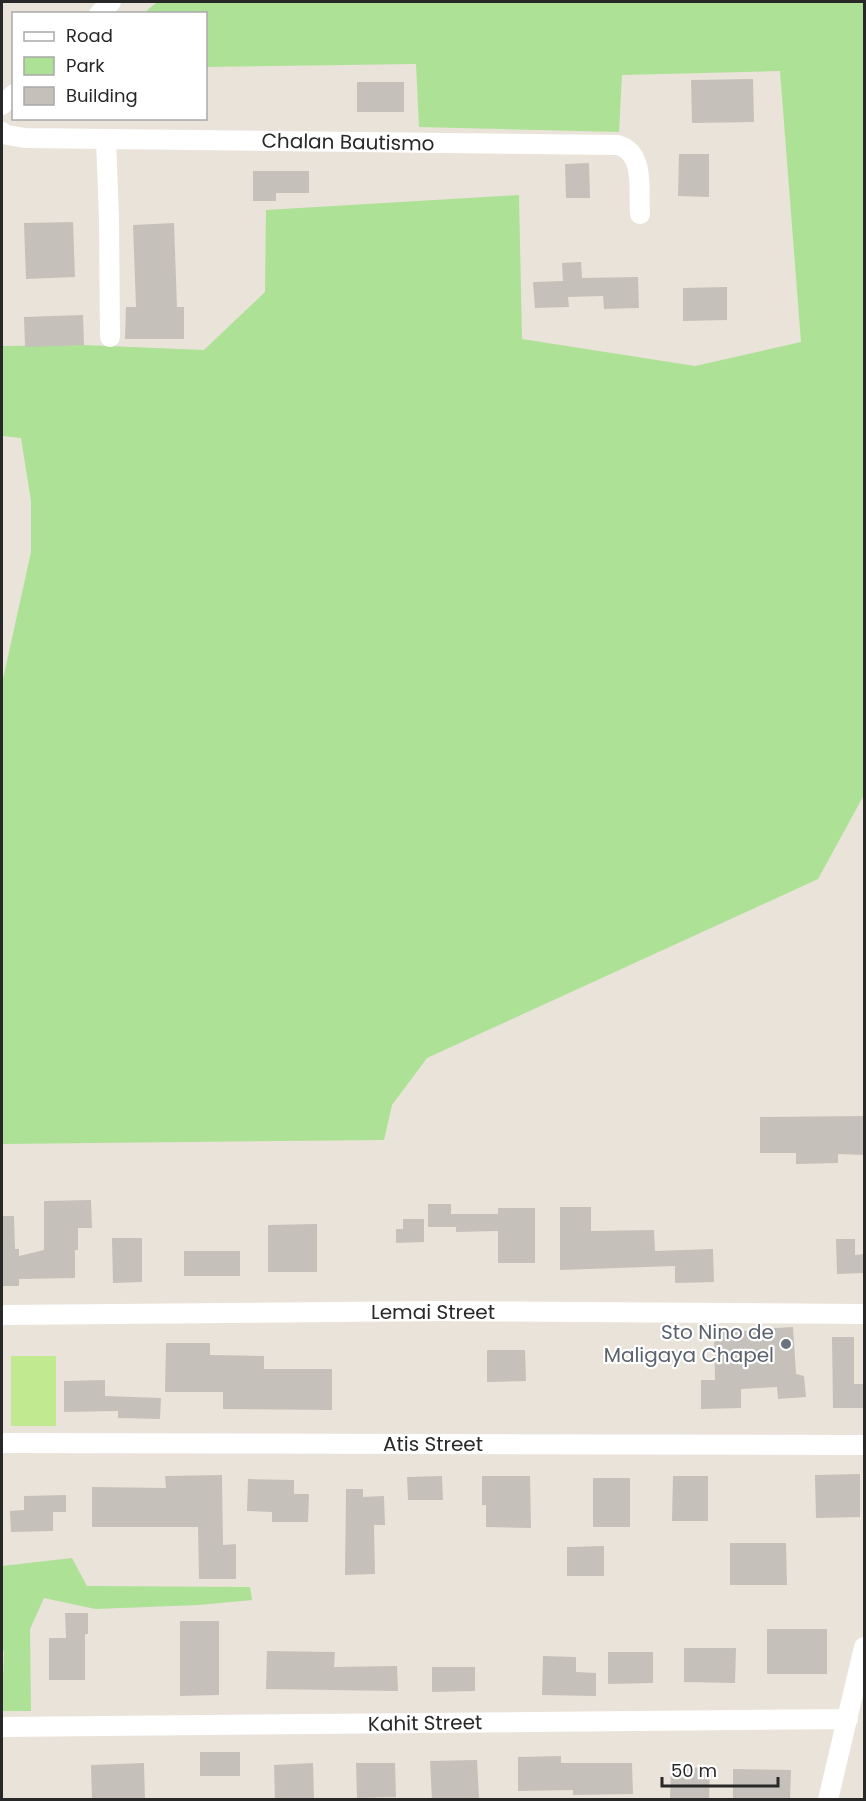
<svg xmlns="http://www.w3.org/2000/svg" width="866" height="1801" font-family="Poppins,sans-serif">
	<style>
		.green { fill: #ade195 }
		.pitch { fill: #c1e990 }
		.building { fill: #c5c0b9 }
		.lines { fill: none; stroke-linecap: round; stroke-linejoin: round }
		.minor { stroke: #fff; stroke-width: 20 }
		.worship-dot { fill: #6b7280; stroke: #fff; stroke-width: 2 }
		.labels { text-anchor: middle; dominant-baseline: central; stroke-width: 4.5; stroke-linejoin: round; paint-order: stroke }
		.street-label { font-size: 20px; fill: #282828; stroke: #fff }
		.worship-label { font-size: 20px; fill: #5b616d; stroke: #fff; text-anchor: end }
	</style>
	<rect width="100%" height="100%" fill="#eae3d9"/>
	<path class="green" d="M157,2H864V795L818,879L427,1058L392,1105L384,1140L2,1144V680L3,679L31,552V501L21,438L2,436V346L84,345L204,350L265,292L266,210L519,195L522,339L695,366L801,342L780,71L622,75L619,132L419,127L416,64L206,67V14L144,13Z
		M72,1558L87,1586L250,1587L252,1600L199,1605L95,1609L44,1598L30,1629L31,1711H2L4,1651L2,1650V1566Z"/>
	<path class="pitch" d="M11,1356H56V1426H11Z"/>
	<path class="building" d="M753,79L754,122L692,123L691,80Z
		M357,82H404V112H357Z
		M679,154H709V197L678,196Z
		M589,163L590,198H566L565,164Z
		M253,171H309V193H276V201H253Z
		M73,222L75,277L26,279L24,223Z
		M174,223L177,307H184V339H125L126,307H136L133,225Z
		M581,262L582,278L638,277L639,308L604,309L603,296L568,297L569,307L535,308L533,282L563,281L562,263Z
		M727,287V320L683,321V288Z
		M83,315L84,345L25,347L24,317Z
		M864,1116V1155L838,1154V1163L796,1164V1153H760V1117Z
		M91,1200L92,1228H78V1250H75V1278L19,1279V1286H2V1216H14L15,1249H19V1256L44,1250V1201Z
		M428,1204H451V1214H498V1208H535V1263H498V1231L456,1232V1227H428Z
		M560,1207H591V1231L654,1230L655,1251L713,1249L714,1282L675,1283V1266L560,1270Z
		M403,1219H424V1242L396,1243V1229H403Z
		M317,1224V1272H268V1225Z
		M112,1238H142V1282L113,1283Z
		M836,1239H855V1255L864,1254V1273L837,1274Z
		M184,1251H240V1276H184Z
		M793,1327L796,1374L804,1376L806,1397L778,1399L777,1387L741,1389V1408L701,1409V1380H715L714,1331H759V1329Z
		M832,1337H854V1384H864V1408H833Z
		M166,1343H210V1355L264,1356V1369H332V1410L223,1409V1392H165Z
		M487,1350H525L526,1381L487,1382Z
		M105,1380V1396L161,1398L160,1419L118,1418V1411L64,1412V1381Z
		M860,1474V1517L816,1518L815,1475Z
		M222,1475L223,1545L236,1544V1579H199L198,1527H92V1487L166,1488L165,1476Z
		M442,1476L443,1500H408L407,1477Z
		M482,1476H530L531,1528L486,1527V1505H482Z
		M673,1476H708V1521H672Z
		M593,1478H630V1527H593Z
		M248,1479L294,1480V1494H309L308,1522H272V1512L247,1511Z
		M346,1489H363V1497L384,1496L385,1525H374L375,1574L345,1575Z
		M66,1495V1512H53V1531L11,1532L10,1511L24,1510V1496Z
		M730,1543H786L787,1585H730Z
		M604,1546V1576H567V1547Z
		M65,1613H88V1634H85V1680H49V1638H66Z
		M180,1621H219V1695L180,1696Z
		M767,1629H827V1674H767Z
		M684,1648H736L735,1683L684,1682Z
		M267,1651L335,1652L334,1667L397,1666L398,1691L266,1689Z
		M608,1652H653V1683L608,1684Z
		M543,1656L576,1657V1672L596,1673V1696L542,1695Z
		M432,1667H475V1691L432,1692Z
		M200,1752H240V1776H200Z
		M561,1756V1763H632L633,1794L573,1795V1790L518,1791V1757Z
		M477,1760L479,1798L432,1799L430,1761Z
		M144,1763L145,1800H92L91,1765Z
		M313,1763L314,1800H275L274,1765Z
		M356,1763H395L396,1797L357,1798Z
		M671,1767L710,1768L709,1800H670Z
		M733,1769L791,1770L790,1800H733Z"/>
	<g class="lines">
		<path class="minor" d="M99,14L111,2
			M2,105L14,94
			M2,132L7,135L25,138L618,145C646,153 638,191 640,214
			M106,139L109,219L110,337
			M2,1315L438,1311L864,1314
			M2,1443L864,1445
			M2,1727L848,1719
			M828,1800L864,1647"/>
	</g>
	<circle class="worship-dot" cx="786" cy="1344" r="6"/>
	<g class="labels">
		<g class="street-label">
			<text transform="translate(348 142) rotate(1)">Chalan Bautismo</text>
			<text x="433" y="1312">Lemai Street</text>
			<text x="433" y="1444">Atis Street</text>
			<text transform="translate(425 1723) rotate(-1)">Kahit Street</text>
		</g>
		<g class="worship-label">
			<text x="774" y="1332">Sto Nino de<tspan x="774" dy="23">Maligaya Chapel</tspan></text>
		</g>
	</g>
	<rect width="866" height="1801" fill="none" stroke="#282828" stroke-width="6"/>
	<rect x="12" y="12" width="195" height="108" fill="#ffffff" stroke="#a9a9a9" stroke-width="1.5"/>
	<rect x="24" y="32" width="30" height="9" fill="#ffffff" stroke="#a9a9a9" stroke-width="1.5"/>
	<text x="66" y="42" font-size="18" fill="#282828">Road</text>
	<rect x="24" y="57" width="30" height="18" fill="#ade195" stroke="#a9a9a9" stroke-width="1.5"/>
	<text x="66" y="72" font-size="18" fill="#282828">Park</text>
	<rect x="24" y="87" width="30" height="18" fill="#c5c0b9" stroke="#a9a9a9" stroke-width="1.5"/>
	<text x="66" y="102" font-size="18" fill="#282828">Building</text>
	<path d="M662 1777v9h116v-9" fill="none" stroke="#282828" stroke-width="3"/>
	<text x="671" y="1777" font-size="18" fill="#282828" stroke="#ffffff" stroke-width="4.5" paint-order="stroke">50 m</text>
</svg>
